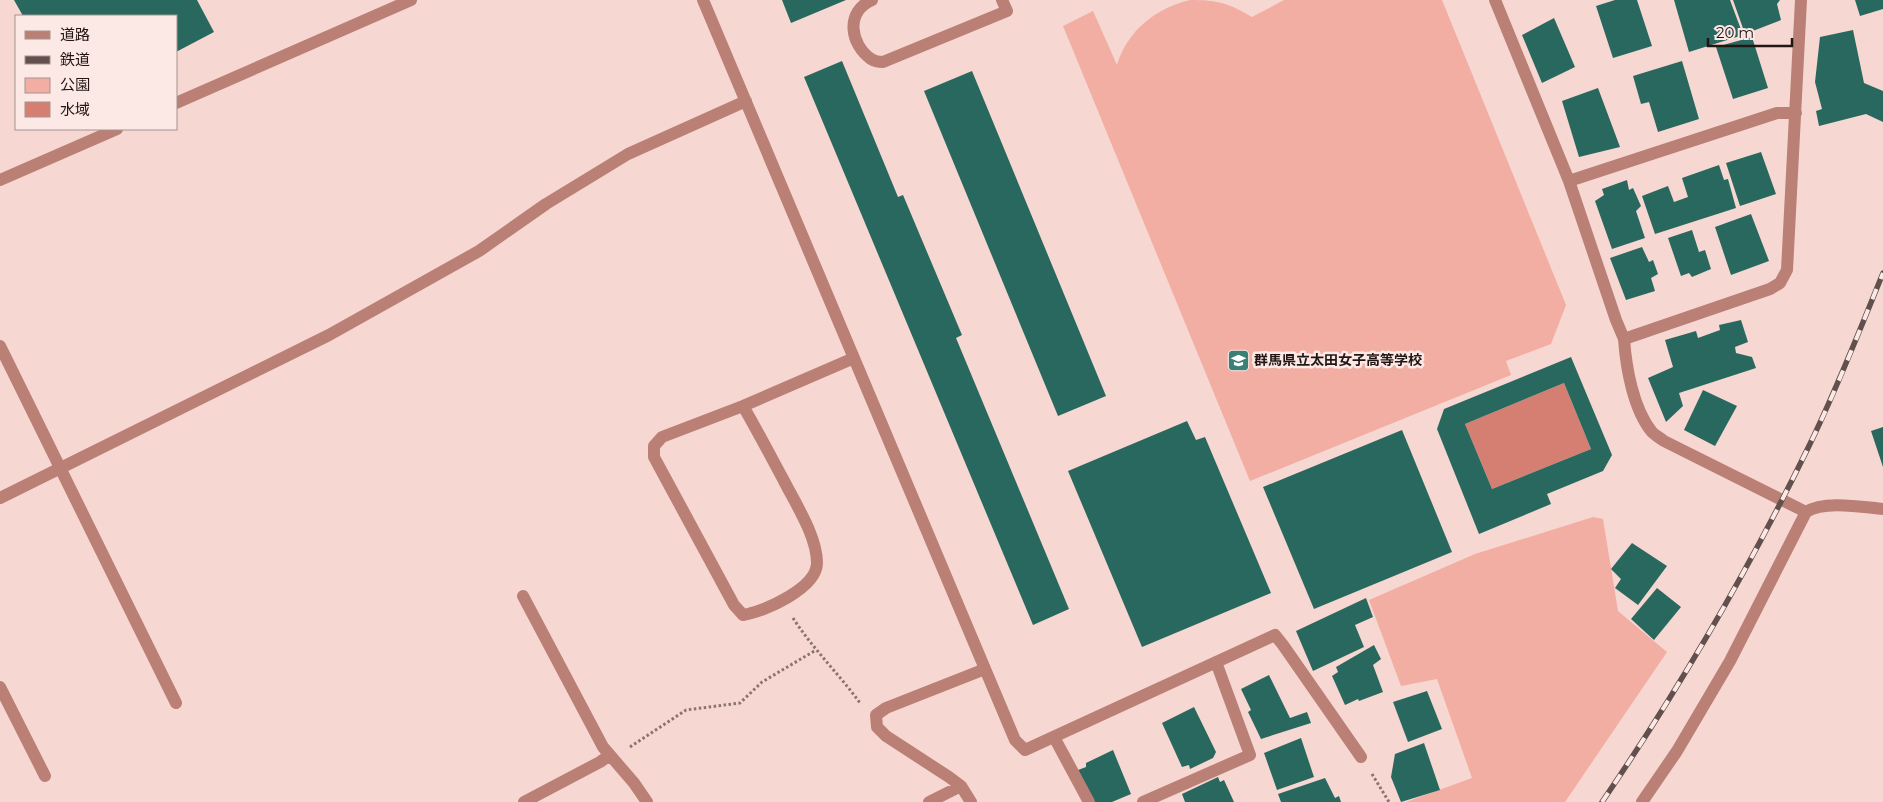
<svg xmlns="http://www.w3.org/2000/svg" width="1883" height="802" font-family="Montserrat,'Noto Sans JP',sans-serif">
	<style>
		.green { fill: #f2aea3 }
		.water { fill: #d57f72 }
		.building { fill: #29685e; fill-rule: evenodd }
		.lines { fill: none; stroke-linecap: round; stroke-linejoin: round }
		.path { stroke: #897471; stroke-width: 3; stroke-dasharray: 2.5 2.5; stroke-linecap: butt }
		.minor { stroke: #ba7f75; stroke-width: 12 }
		.rail-casing { stroke: #61504d; stroke-width: 5.5 }
		.rail { stroke: #fce8e5; stroke-width: 4; stroke-dasharray: 11; stroke-linecap: butt }
		.labels { text-anchor: middle; dominant-baseline: central; stroke-width: 5; stroke-linejoin: round; paint-order: stroke }
		.poi-label { font-size: 14px; font-weight: bold; fill: #211614; stroke: #fce8e5; text-anchor: start }
	</style>
	<rect width="100%" height="100%" fill="#f7d7d2"/>
	<path class="green" d="M1190,0C1218,0 1228,3 1252,17L1284,0H1442L1566,305L1551,344L1506,361L1511,375L1250,481L1063,26L1093,11L1117,65C1127,31 1156,8 1190,0Z
		M1593,517L1603,519L1618,611L1667,652L1565,802H1406L1472,778L1437,679L1401,686L1369,600L1475,554Z"/>
	<path class="water" d="M1564,383L1591,449L1492,489L1465,424Z"/>
	<path class="building" d="M14,0H197L214,32L176,52V16H23Z
		M782,0H846L791,23Z
		M1615,0H1637L1652,46L1613,58L1596,6Z
		M1674,0H1730L1743,35L1689,52Z
		M1733,0H1780L1777,4L1781,20L1745,34Z
		M1855,0H1883V9L1860,16Z
		M1554,18L1575,67L1542,83L1522,35Z
		M1853,30L1864,83L1883,91V122L1866,114L1819,126L1816,111L1822,109L1815,82L1820,37Z
		M1752,37L1768,88L1733,99L1716,47Z
		M842,61L898,197L903,195L962,335L956,338L1069,609L1033,625L804,77Z
		M1682,61L1699,119L1658,132L1649,102L1641,104L1633,76Z
		M972,71L1106,396L1058,416L924,91Z
		M1598,88L1620,147L1579,157L1562,101Z
		M1761,152L1776,194L1740,206L1726,163Z
		M1719,165L1724,180L1728,179L1736,208L1655,234L1642,196L1668,186L1674,202L1688,197L1682,178Z
		M1627,180L1629,190L1633,188L1641,206L1636,211L1645,238L1612,249L1595,201L1604,195L1602,189Z
		M1751,214L1769,261L1731,275L1715,227Z
		M1692,230L1699,252L1705,250L1711,269L1692,277L1689,273L1681,276L1668,238Z
		M1642,247L1649,262L1653,260L1658,274L1651,278L1655,291L1626,300L1610,258Z
		M1741,320L1748,342L1735,347L1736,353L1752,357L1756,368L1679,393L1683,406L1666,422L1648,378L1673,367L1665,340L1696,331L1698,338L1720,330L1719,325Z
		M1571,357L1612,455L1603,471L1547,494L1551,504L1479,534L1437,429L1444,409ZM1564,383L1591,449L1492,489L1465,424Z
		M1703,390L1737,406L1715,446L1684,430Z
		M1187,421L1196,440L1205,437L1271,593L1142,647L1068,471Z
		M1883,427V467L1871,431Z
		M1402,430L1452,552L1314,609L1263,487Z
		M1632,543L1667,566L1638,605L1615,588L1621,579L1611,569Z
		M1657,588L1681,607L1654,640L1631,619Z
		M1366,598L1373,617L1355,625L1364,647L1313,671L1296,631Z
		M1374,645L1381,659L1373,665L1383,692L1359,701L1358,699L1345,705L1332,676L1338,672L1336,667Z
		M1269,675L1290,718L1307,712L1311,723L1261,739L1248,712L1251,710L1241,689Z
		M1427,691L1442,729L1408,742L1393,702Z
		M1194,707L1216,752L1213,758L1190,769L1189,765L1182,767L1162,723Z
		M1301,738L1314,777L1277,790L1264,753Z
		M1424,743L1440,790L1401,802L1391,777L1395,754Z
		M1113,750L1131,794L1112,802H1093L1078,770L1086,767V763Z
		M1218,777L1220,782L1224,780L1234,802H1185L1182,794Z
		M1325,778L1335,798L1339,796L1341,802H1281L1278,794Z"/>
	<g class="lines">
		<path class="path" d="M793,618C813,649 839,674 860,703
			M630,747L686,710L740,703L762,682L816,650
			M1372,774L1389,802"/>
		<path class="minor" d="M703,0L1015,740L1025,750L1275,635L1283,645L1361,757
			M872,0C845,12 850,44 871,59C874,61 879,62 883,62L1007,11L1002,0
			M1495,0L1569,181L1616,320L1624,339
			M1801,0L1787,270L1780,283L1770,289L1624,339C1626,367 1633,409 1652,432C1655,435 1660,438 1664,441L1806,512
			M176,103L411,0
			M0,180L117,129
			M1569,181L1777,113H1796
			M0,346L176,703
			M743,406C757,430 770,455 783,479C795,503 817,536 817,563C817,588 764,612 743,615L734,605L654,457V446L662,437L743,406L854,358
			M0,498L329,335L479,251L546,204L628,154L746,101
			M523,596L603,747L634,783L647,802
			M0,687L45,776
			M1054,737L1089,802
			M524,802L600,762L610,755
			M929,802L961,786
			M971,802L961,786L949,777L886,736L877,727L876,715L886,708L985,669
			M1143,802L1250,755L1216,662
			M1642,802L1677,751L1730,661L1806,512C1824,500 1862,507 1883,509"/>
		<defs>
			<path id="rail" d="M1602,802C1679,689 1748,571 1808,448C1836,391 1859,332 1883,273"/>
		</defs>
		<use href="#rail" class="rail-casing"/>
		<use href="#rail" class="rail"/>
	</g>
	<defs>
		<symbol id="school-square" viewBox="-11 -11 22 22"><rect x="-9" y="-9" width="18" height="18" rx="4" fill="#3a8075" stroke="#fce8e5"/><path d="M0-5L7-2L0 1L-7-2ZM-4 1L0 2.5L4 1V4Q0 6-4 4Z" fill="#fff"/></symbol>
	</defs>
	<g fill-rule="evenodd">
		<use href="#school-square" x="1226" y="348" width="25" height="25"/>
	</g>
	<g class="labels">
		<g class="poi-label">
			<text x="1254" y="360">群馬県立太田女子高等学校</text>
		</g>
	</g>
	<rect x="15" y="15" width="162" height="115" fill="#fce8e5" stroke="#a49491"/>
	<rect x="25" y="31" width="25" height="8" fill="#ba7f75" stroke="#a49491"/>
	<text x="60" y="40" font-size="15" fill="#211614">道路</text>
	<rect x="25" y="56" width="25" height="8" fill="#61504d" stroke="#a49491"/>
	<text x="60" y="65" font-size="15" fill="#211614">鉄道</text>
	<rect x="25" y="78" width="25" height="15" fill="#f2aea3" stroke="#a49491"/>
	<text x="60" y="90" font-size="15" fill="#211614">公園</text>
	<rect x="25" y="102" width="25" height="15" fill="#d57f72" stroke="#a49491"/>
	<text x="60" y="115" font-size="15" fill="#211614">水域</text>
	<path d="M1708 38v8h84v-8" fill="none" stroke="#211614" stroke-width="2.5"/>
	<text x="1716" y="38" font-size="15" fill="#211614" stroke="#fce8e5" stroke-width="4" paint-order="stroke">20 m</text>
</svg>
